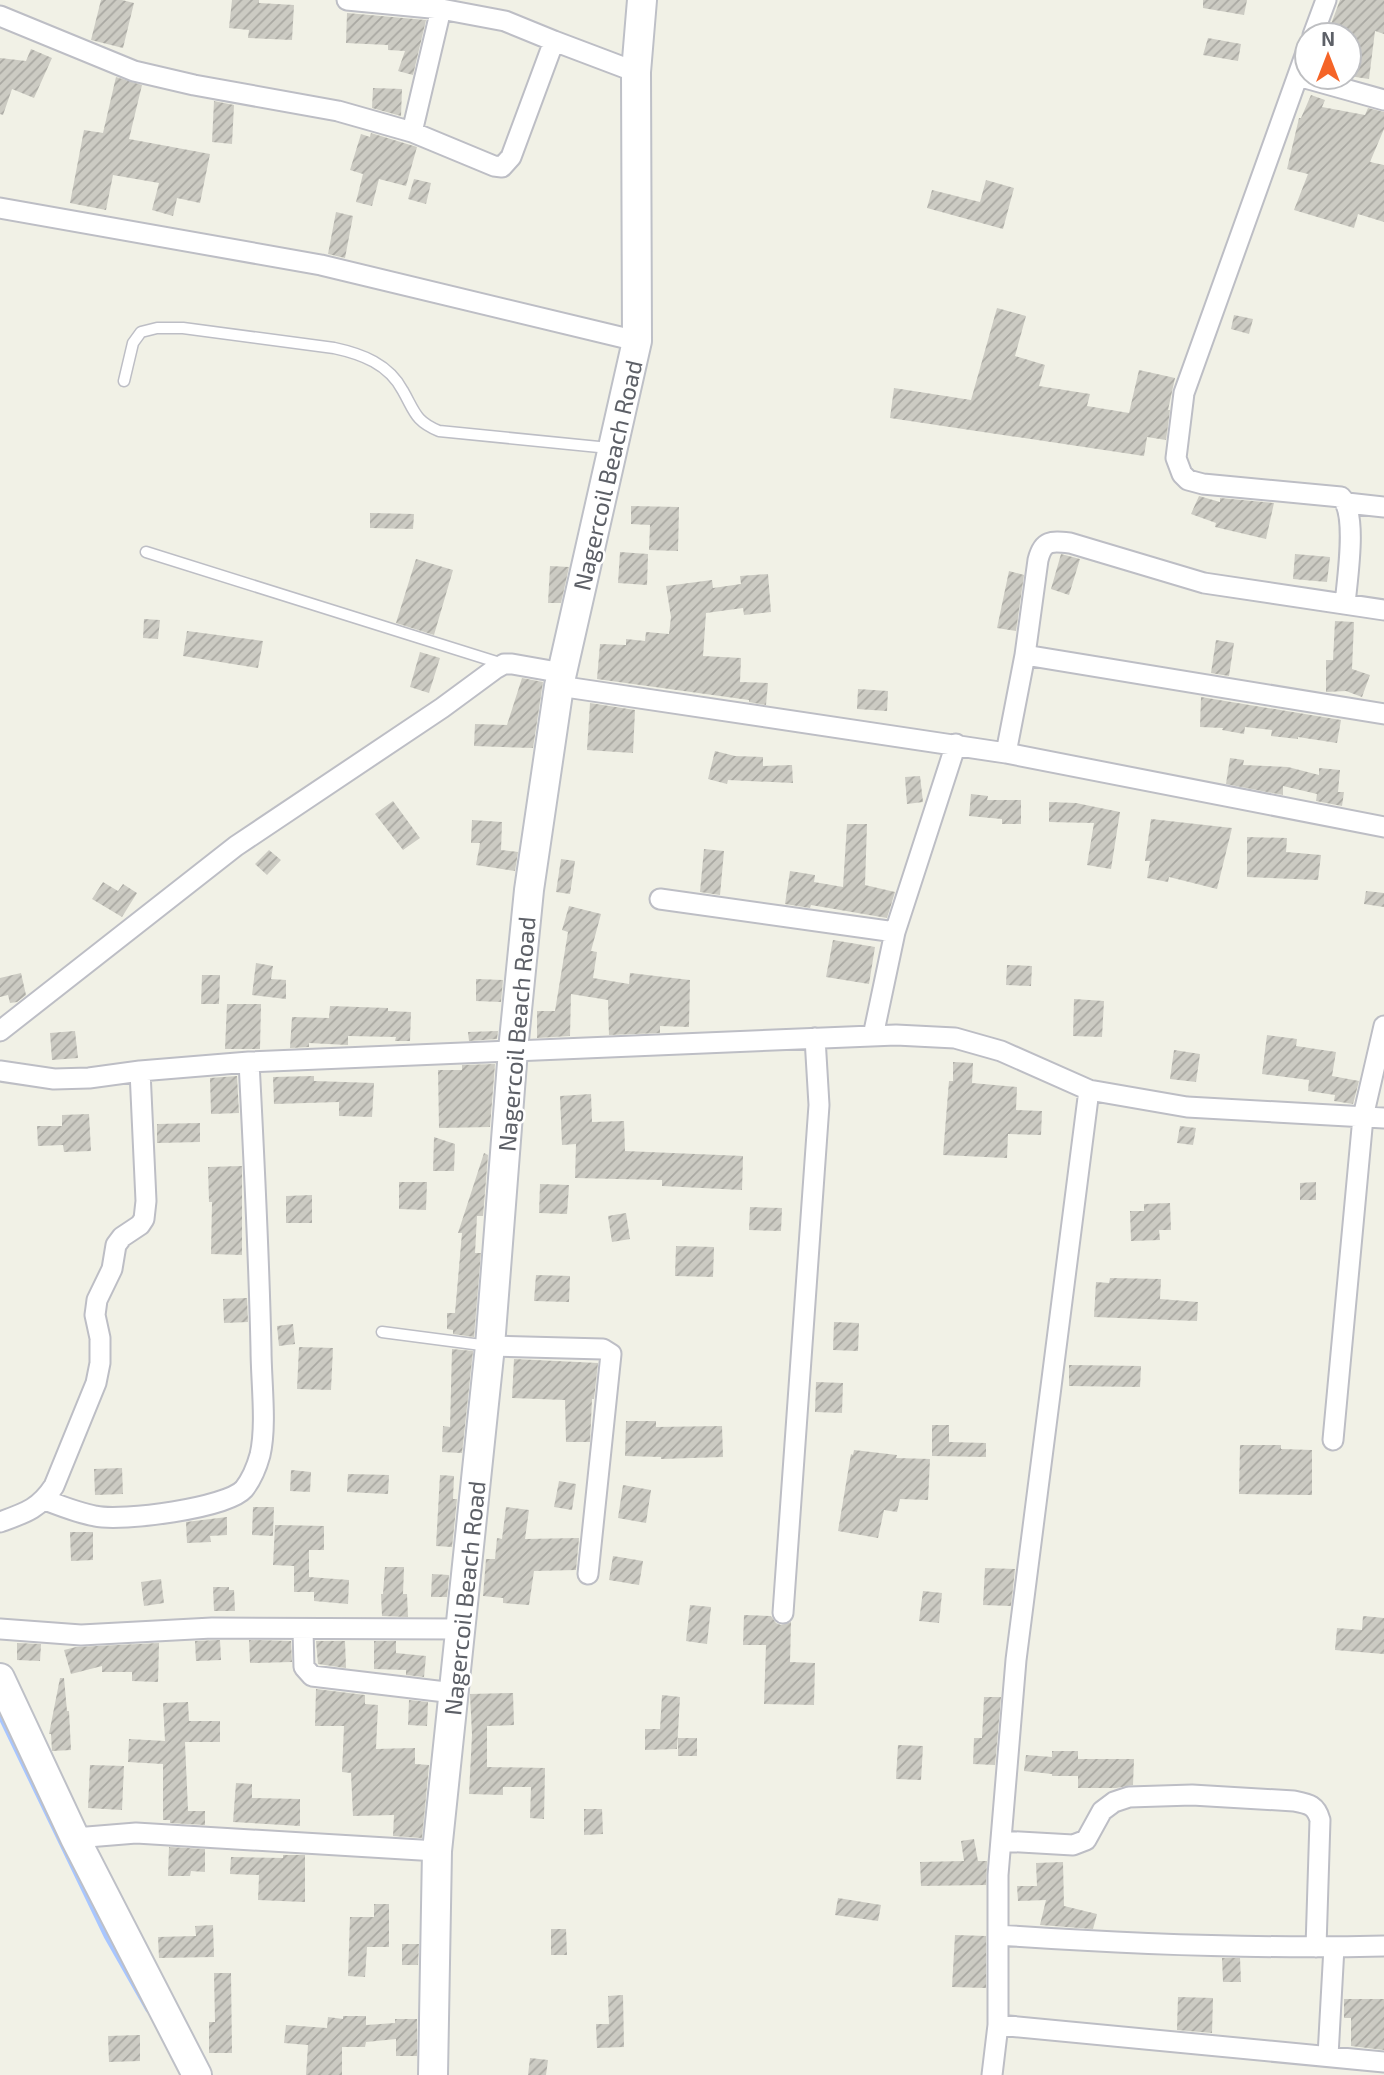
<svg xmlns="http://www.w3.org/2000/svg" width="1384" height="2075" font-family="'Exo 2',sans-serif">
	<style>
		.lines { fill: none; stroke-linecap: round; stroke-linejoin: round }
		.stream { stroke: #a8c6ff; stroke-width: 5 }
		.building { fill: url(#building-hatch) }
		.lane-casing { stroke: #bdbec5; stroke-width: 13 }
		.street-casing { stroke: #bdbec5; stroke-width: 23 }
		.secondary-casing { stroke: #bec0c7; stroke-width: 32 }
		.lane { stroke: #fff; stroke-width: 10 }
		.street { stroke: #fff; stroke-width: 19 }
		.secondary { stroke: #fff; stroke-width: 28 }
		.labels { text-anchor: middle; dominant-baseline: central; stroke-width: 5; stroke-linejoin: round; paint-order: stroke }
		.street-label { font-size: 24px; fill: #5d6067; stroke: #fff }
	</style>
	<defs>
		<pattern id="building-hatch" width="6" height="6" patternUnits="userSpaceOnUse" patternTransform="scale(1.75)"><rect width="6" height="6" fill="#cccbc3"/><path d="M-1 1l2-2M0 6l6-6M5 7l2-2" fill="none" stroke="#a9a8a2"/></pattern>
	</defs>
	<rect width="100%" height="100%" fill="#f1f1e6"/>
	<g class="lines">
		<path class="stream" d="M0,1716L106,1936L148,2010"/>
	</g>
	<path class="building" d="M101,0H122L134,3L123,48L91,40Z
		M232,0H259V3L294,5L292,40L248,38L249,30L229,28Z
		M1203,0H1247L1244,15L1203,8Z
		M1340,0H1384V34L1375,31L1369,79L1349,76V35H1327Z
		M347,13L426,20L413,75L398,71L405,51L388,50V45L346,43Z
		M1208,38L1241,44L1238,61L1203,55Z
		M31,49L52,58L34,98L12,89L3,115L0,114V58L26,61Z
		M116,77L142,85L129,139L210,154L200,203L177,198L173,216L152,210L159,183L113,175L106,210L70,203L84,130L103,133Z
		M373,88L402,89L401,116L372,108Z
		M1311,95L1325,100L1322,107L1365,115L1368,108L1384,112V129L1370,162L1384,165V222L1358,214L1354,228L1294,210L1308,174L1287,169L1299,118H1301Z
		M214,101L234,105L232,144L212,142Z
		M371,133L417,147L406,186L379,179L372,206L356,202L363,174L350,170L361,134L370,137Z
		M414,179L431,183L426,204L408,199Z
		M986,180L1014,188L1003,229L927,208L932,190L980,202Z
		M336,212L353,216L345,258L328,254Z
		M997,308L1026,316L1015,356L1045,365L1039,386L1090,394L1087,406L1129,413L1139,370L1175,378L1168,410H1170L1166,440L1147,437L1144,456L890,418L894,388L971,400Z
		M1234,315L1253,319L1249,334L1231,329Z
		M1199,496L1220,502V498L1274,503L1266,539L1215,527L1216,523L1191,514Z
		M631,506L679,507L678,551L649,550L650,525L631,524Z
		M370,513L414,514L413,529L370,528Z
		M620,552L648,554L647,585L618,583Z
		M1061,554L1080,559L1069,595L1051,589Z
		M1295,554L1330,557L1327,582L1293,579Z
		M416,559L453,570L434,635L396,623Z
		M550,566L569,567L561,603H548Z
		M1009,571L1024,575L1016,631L997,628Z
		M768,574L771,612L744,615L743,608L706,613L703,656L741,658L740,682L768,683L766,705L749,702V700L597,679L600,644L626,645V639L645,641L646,632L669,634L671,617L666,586L712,580L713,588L741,584L740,576Z
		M144,619L160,620L158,639L143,638Z
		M1335,621L1354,622L1352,669L1370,675L1362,697L1346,691L1326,692V660H1333Z
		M187,631L263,641L258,668L183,656Z
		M1216,640L1234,643L1229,676L1211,673Z
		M420,652L440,658L429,693L410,687Z
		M522,678L543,682L533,748L474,746L475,724L507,725Z
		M858,689L888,691L887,711L857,709Z
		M1201,697L1341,720L1337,743L1298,737V739L1271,736L1272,730L1245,727L1244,734L1222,730L1223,728L1200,727Z
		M590,703L635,710L633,753L587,750Z
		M715,751L735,756L763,757V766L792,765L793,783L728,780L727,784L708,779Z
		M1230,758L1244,760L1243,765L1288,767L1319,775V768L1340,770L1338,792H1344L1342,806L1316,801L1317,794L1283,786V795L1226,784Z
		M920,776L923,802L907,804L905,777Z
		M971,794L988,796L987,800H1021V824H1002V819L969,816Z
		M393,801L420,838L403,850L375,814Z
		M1049,802L1076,803L1120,812L1111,869L1087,865L1094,823L1049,822Z
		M1151,819L1232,828L1217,889L1169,877L1168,882L1147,878L1150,861H1145Z
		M472,820L502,822L501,850L518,852L515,871L476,865L480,843H471Z
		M847,824H867L865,885L895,892L887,918L811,905L810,908L785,904L790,871L815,875L814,882L843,887Z
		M1247,837L1287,838L1286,852L1321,855L1318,880L1247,877Z
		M704,849L724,851L720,895L700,892Z
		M269,850L281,860L267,875L255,864Z
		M561,859L575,861L570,894L556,892Z
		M103,882L118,891L123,884L137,893L122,917L92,899Z
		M1366,891L1384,893V907L1364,904Z
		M569,906L601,914L591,951L597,952L593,978L629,984L630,973L690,980L689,1027L660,1026V1033L609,1035L608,1000L571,994L570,1036L537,1038V1011H555L568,932L562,930Z
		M833,940L875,947L869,984L826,977Z
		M256,963L273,966L271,979L286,980V999L252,995Z
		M1007,965L1032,966L1031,986L1006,985Z
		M21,973L26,995L17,1002L10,1003L8,995L0,997V978Z
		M202,975H220L219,1004H201Z
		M476,979L503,980L501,1002L476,1001Z
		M1074,999L1104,1001L1102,1037L1073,1036Z
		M227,1004H261L260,1049H225Z
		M330,1006L388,1008V1011L411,1012L410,1041H395L396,1037L348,1036V1045L309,1043V1047L290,1048L292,1017L329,1018Z
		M75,1031L78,1058L52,1060L50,1033Z
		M498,1031L497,1039L469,1041L468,1032Z
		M1267,1035L1297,1039L1296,1046L1336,1052L1332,1076L1359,1081L1353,1104L1334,1101L1335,1095L1308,1091L1309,1080L1262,1074Z
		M1174,1050L1200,1054L1196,1082L1170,1079Z
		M953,1062L973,1063L972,1083L1017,1087L1016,1110L1042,1111L1041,1135L1008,1134L1007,1158L943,1155L949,1081H953Z
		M495,1064L490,1127L439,1128L438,1070H462V1065Z
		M237,1076L239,1113L211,1114L210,1078Z
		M314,1076V1081L374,1083L372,1117L339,1116V1102L274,1104L273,1077Z
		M591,1094L592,1122L624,1121L625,1151L743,1156L742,1190L662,1186V1180L575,1178L576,1144L562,1145L560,1096Z
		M89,1114L91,1151L64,1152L63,1145L38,1146L37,1126H62V1115Z
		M200,1123V1142L157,1143V1124Z
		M1180,1126L1196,1128L1193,1145L1177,1143Z
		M434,1137L455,1144L454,1171H433Z
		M484,1153L488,1155L483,1216H477L475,1253H481L474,1337L453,1334V1330L447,1329V1313H455L462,1233H458Z
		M242,1166V1255L211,1254L212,1202H209L208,1167Z
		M399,1182H427L426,1210L399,1209Z
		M1316,1182V1200H1300V1183Z
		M540,1184L569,1185L567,1214L539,1213Z
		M312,1195V1223H286V1196Z
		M1170,1203L1171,1230H1159L1160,1240L1131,1241L1130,1211H1144V1204Z
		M750,1207L782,1208L781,1231L749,1230Z
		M626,1213L630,1239L612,1242L608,1216Z
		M676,1246L714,1247L713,1277L675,1276Z
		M536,1275L570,1276L569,1302L534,1301Z
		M1110,1278L1161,1279L1160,1299L1198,1302L1197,1321L1094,1317L1096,1282L1109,1283Z
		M247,1298L248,1322L224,1323L223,1299Z
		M834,1322L859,1323L858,1351L833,1350Z
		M293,1324L295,1344L279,1346L277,1326Z
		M299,1347L333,1348L331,1390L297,1389Z
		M452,1349L473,1351L462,1453L442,1452L443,1426L450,1427Z
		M514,1359L598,1363L594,1399H592L590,1442H566L565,1400L512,1398Z
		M1069,1365L1141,1366L1140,1387L1069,1386Z
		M816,1382L843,1383L842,1413L815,1412Z
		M626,1421H656V1427L722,1426L723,1457L661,1459V1457L625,1456Z
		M932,1425H949V1442L986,1443V1457L932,1456Z
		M1240,1445H1281V1449L1312,1450V1495L1239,1494Z
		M854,1450L897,1455L896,1458L930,1459L928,1500L900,1499L897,1512L884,1510L878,1538L838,1531L851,1454L853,1455Z
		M122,1468L123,1494L95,1495L94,1469Z
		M291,1470L311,1472L310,1492L290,1491Z
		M348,1474L389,1475L388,1494L347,1492Z
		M440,1475L454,1476L453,1499H457L452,1547L436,1546Z
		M559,1481L576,1484L572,1510L554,1507Z
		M623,1485L651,1490L646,1523L618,1518Z
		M253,1507H274L273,1536L252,1535Z
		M506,1507L529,1510L525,1539L579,1538L576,1570L534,1571L529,1605L503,1603V1598L483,1596L486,1559H495L497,1538L502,1539Z
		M227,1517V1535L210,1536L211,1542L187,1543L186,1522Z
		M275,1525L324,1526V1550H309V1577L349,1580L348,1604L314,1601V1592H294V1566L273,1565Z
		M70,1532H93V1560L71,1561Z
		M613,1556L643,1561L639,1585L609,1580Z
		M385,1567H404L403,1594H407L408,1617L382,1616L381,1594H383Z
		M985,1568L1015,1569L1011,1606L983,1605Z
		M432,1574L449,1575L447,1597H431Z
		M161,1579L164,1603L144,1606L141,1582Z
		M213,1587H229V1590H234L235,1611H214Z
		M923,1591L942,1593L939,1623L919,1621Z
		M690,1605L711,1607L707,1644L686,1641Z
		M744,1615L771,1616L776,1623L781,1625L791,1622L790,1662L815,1663L814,1705L764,1704L766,1645H743Z
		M1363,1616L1384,1618V1654L1335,1650L1337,1628L1362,1630Z
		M220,1640L221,1660L196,1661L195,1641Z
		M249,1640L291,1641L292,1662L250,1663Z
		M316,1641H345L346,1668L318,1664Z
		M374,1641H396V1653L426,1656L424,1677L406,1675V1670L374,1669Z
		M17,1643L41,1644L40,1661L17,1660Z
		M159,1643L158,1682L132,1681V1672H102V1666L71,1674L64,1650L76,1647Z
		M60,1678H64L67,1711H69L71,1750L52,1751L51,1734H49Z
		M316,1689L365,1695V1704L378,1705L376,1749L415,1748V1764L429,1765L422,1838L393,1836L394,1815L353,1816L351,1773L342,1772L344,1726H315Z
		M513,1693L514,1725L487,1726V1767L545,1768L544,1819L530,1818L531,1787H503V1795L469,1794L472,1735L470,1694Z
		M662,1695L680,1697L677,1749L645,1750V1729H660Z
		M984,1697H1001L995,1765L973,1764L974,1738H982Z
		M409,1700L428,1702L427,1726L408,1725Z
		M188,1702L189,1721H220V1742H185L188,1811H205V1825L170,1823V1820H163V1764L128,1762L129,1739L165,1741L163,1703Z
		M678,1738H697V1756H678Z
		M898,1745L923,1746L921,1780L896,1779Z
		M1052,1751H1078V1759H1134L1133,1785L1116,1788H1078V1776H1052V1774L1024,1771L1026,1755L1052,1757Z
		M90,1765L124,1766L122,1810L88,1808Z
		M236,1783L252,1784V1798L300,1799V1826L233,1822Z
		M584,1809H602L603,1834L584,1835Z
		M974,1839L978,1861H987L986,1885L921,1886L920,1862L964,1861L961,1841Z
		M169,1847L205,1849V1872L191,1871L190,1876H168Z
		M283,1855H305V1902L258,1900L259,1875L230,1874L231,1857L283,1858Z
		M1063,1862L1064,1906L1097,1914L1093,1929L1040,1925L1046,1900L1018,1901L1017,1886H1037L1036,1863Z
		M838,1898L881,1905L878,1921L835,1915Z
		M374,1904H389V1947H367L365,1977L348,1976L350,1917H374Z
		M213,1925L214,1957L159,1958L158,1937L196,1936L195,1926Z
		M551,1929H566L567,1955H551Z
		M955,1935L986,1936V1988L952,1987Z
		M402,1944H419L418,1965H402Z
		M1222,1958H1240L1241,1982H1223Z
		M214,1973H231L232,2053H209V2022H215Z
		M623,1995L624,2047L597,2048L596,2024H609L608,1996Z
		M1178,1997L1213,1998L1212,2033L1177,2030Z
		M1344,1999H1384V2050L1351,2046V2018H1344Z
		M343,2016H366V2025L395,2023V2019H417V2056H396V2039L366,2042L365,2047H342V2075H306L308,2045L284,2043L286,2025L327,2028L328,2017L343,2019Z
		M140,2035V2061L109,2062L108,2036Z
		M530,2058L548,2060L546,2075H528Z"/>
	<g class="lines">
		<defs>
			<path id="lane" d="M124,381L133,343L141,332L157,328H183L334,348C362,354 389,364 403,391C415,412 415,421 439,431L609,448
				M146,552L503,664
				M382,1332L489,1346"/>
			<path id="street" d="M347,0L441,9L505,21L554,41
				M0,16L134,71L194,85L338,111L412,132L494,166L502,167L511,157L554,41L636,72
				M1313,35L1326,0
				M1307,50L1184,393L1176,458L1182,474L1188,480L1203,484L1341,497C1358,513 1347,580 1345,604
				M1298,76L1384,100
				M412,132L441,9
				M0,208L321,265L637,341
				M1347,503L1384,507
				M1025,655L1384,714
				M559,686L1006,753L1384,827
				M1006,753L1025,655L1038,560C1043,540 1051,541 1070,543L1204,583L1384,610
				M660,899L895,932L873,1036
				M895,932L956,744
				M0,1031L236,846L442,708L495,669L504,664H512L563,673
				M0,1071L54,1079L89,1078L140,1071L249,1062L896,1035L955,1038L1001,1051L1089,1090L1187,1107L1384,1118
				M490,1346L603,1349L611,1354L588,1574
				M1333,1440L1363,1117L1384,1026
				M45,1500C61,1506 78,1513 95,1516C122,1522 227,1508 244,1489C251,1480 257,1466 260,1455C267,1425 261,1381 261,1349C259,1253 254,1158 249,1062
				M0,1522C25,1513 39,1509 54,1486L96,1383L100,1363V1338L95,1315L97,1300L112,1269L116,1245L122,1237L140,1225L144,1219L146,1201L140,1071
				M783,1613L819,1105L815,1038
				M0,1629L81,1635L212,1628L461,1629
				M303,1630L304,1667L312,1676L454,1693
				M75,1838L136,1833L437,1851
				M1001,1841L1073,1845L1086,1840L1102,1811L1114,1802L1129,1797L1192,1795L1294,1801C1309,1804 1316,1805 1320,1820L1316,1947
				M999,1935C1127,1944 1255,1949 1384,1946
				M998,2025L1384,2062
				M1328,2056L1334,1947
				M992,2075L998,2025V1875L1016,1660L1089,1090"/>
			<path id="secondary" d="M0,1678L75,1838L197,2075
				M433,2075L437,1851L490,1346L513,1050L529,890L559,686L637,341L636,72L642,0"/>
		</defs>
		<use href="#lane" class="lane-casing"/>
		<use href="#street" class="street-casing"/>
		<use href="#secondary" class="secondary-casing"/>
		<use href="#lane" class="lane"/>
		<use href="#street" class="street"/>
		<use href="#secondary" class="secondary"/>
	</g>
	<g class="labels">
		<g class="street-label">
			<text transform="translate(607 475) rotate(-77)">Nagercoil Beach Road</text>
			<text transform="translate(516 1034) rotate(-85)">Nagercoil Beach Road</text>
			<text transform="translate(464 1598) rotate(-84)">Nagercoil Beach Road</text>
		</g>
	</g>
	<g transform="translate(1328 56)"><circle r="33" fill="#ffffff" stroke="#bebfc2" stroke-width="2"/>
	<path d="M0-5L12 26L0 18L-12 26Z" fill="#f56427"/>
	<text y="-10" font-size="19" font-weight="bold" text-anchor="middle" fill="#5d6067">N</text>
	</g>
</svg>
